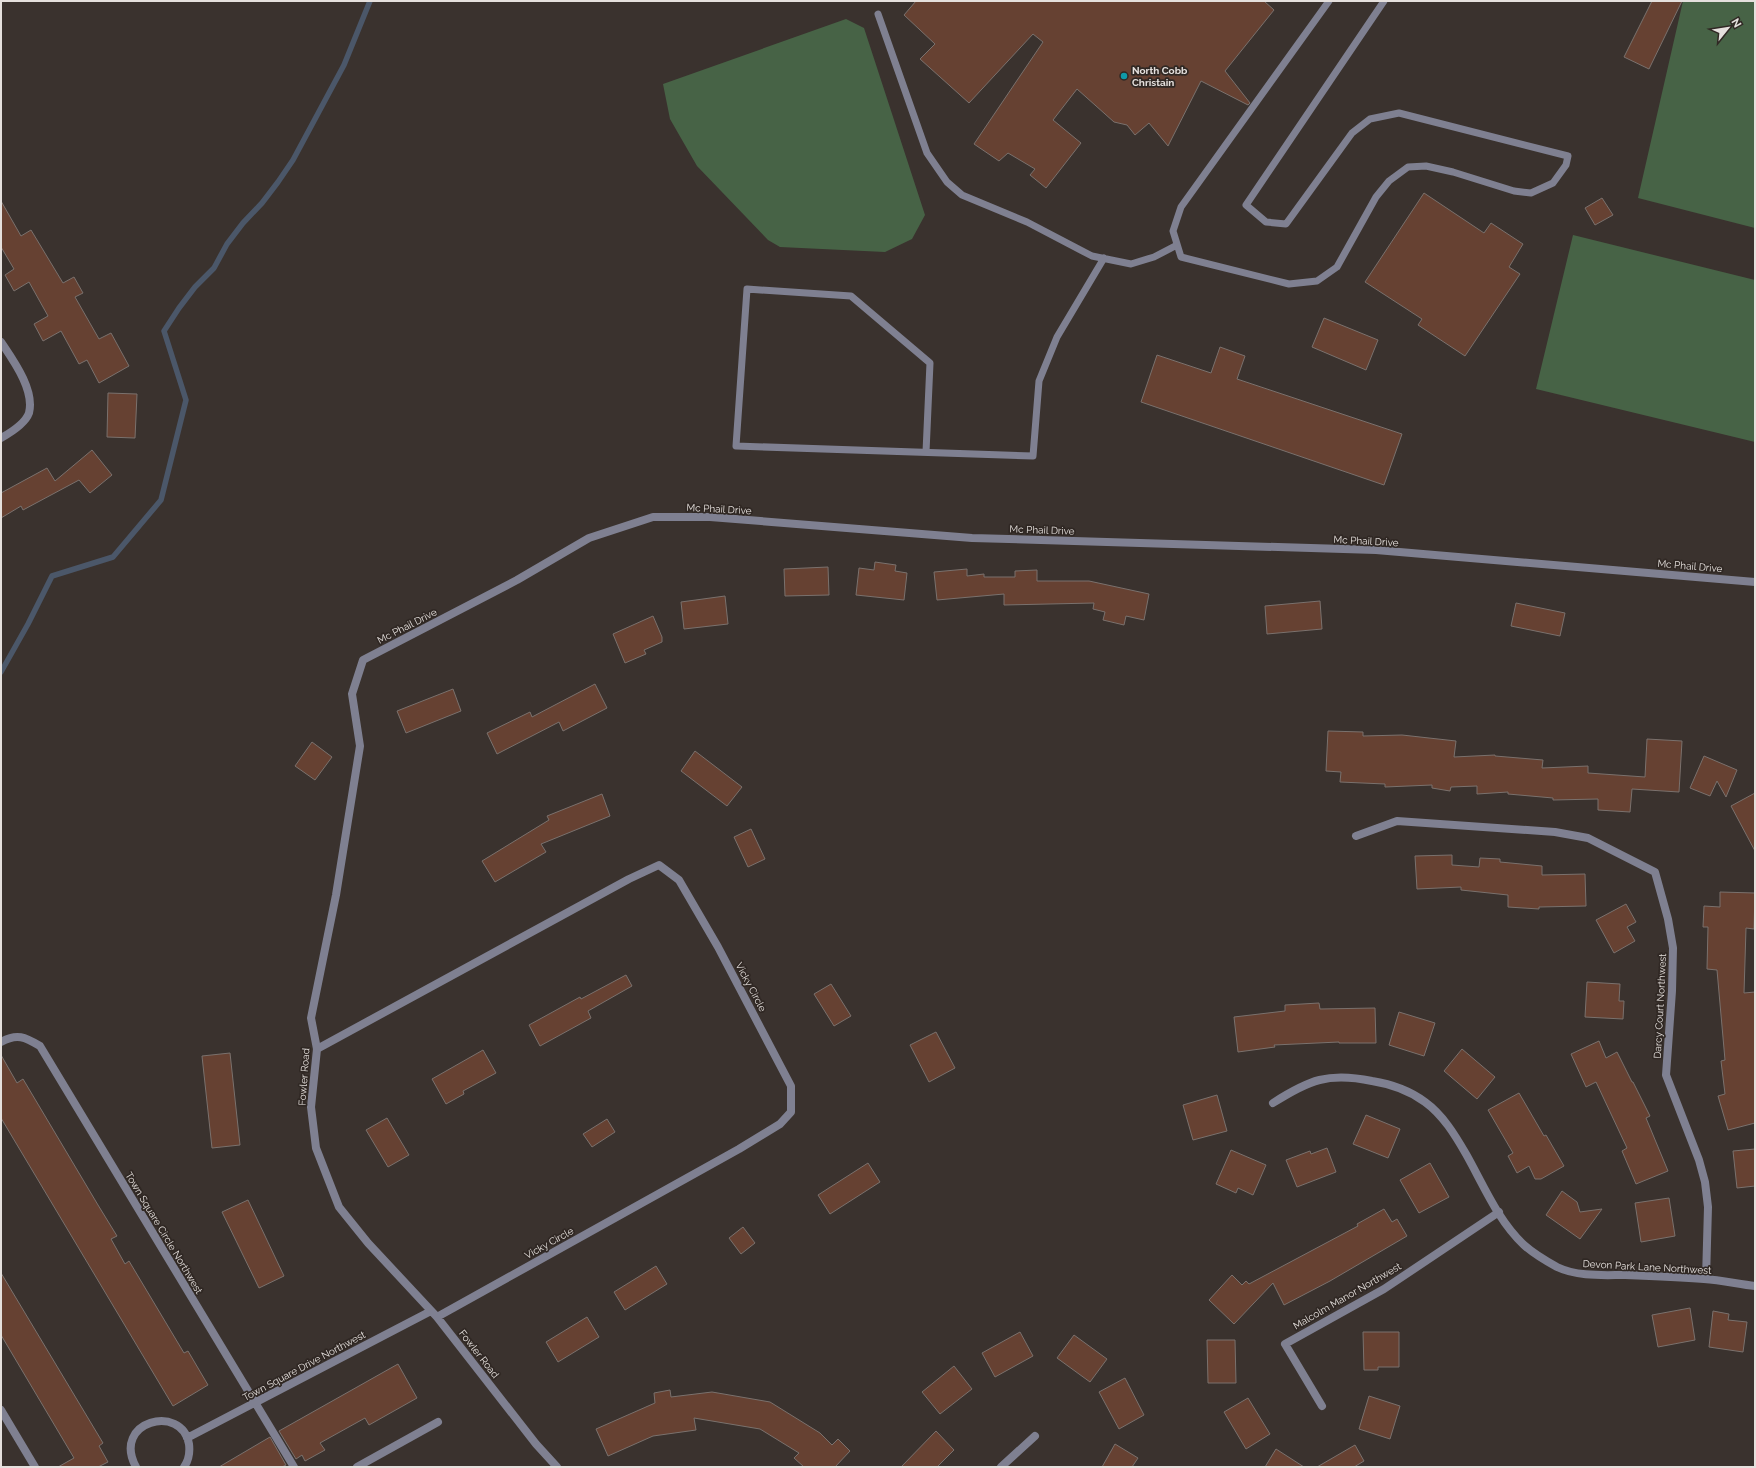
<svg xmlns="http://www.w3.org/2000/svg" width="1756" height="1468" font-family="Raleway,sans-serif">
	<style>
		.green { fill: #476346 }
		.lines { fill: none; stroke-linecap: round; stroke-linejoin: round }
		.stream { stroke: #4b5769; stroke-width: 5.5 }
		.building { fill: #664132; stroke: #7a716d }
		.lane { stroke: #7f8091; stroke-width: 7 }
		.street { stroke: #7f8091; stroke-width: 8 }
		.culture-dot { fill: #0f9aa8; stroke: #302824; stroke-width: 1.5 }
		.labels { text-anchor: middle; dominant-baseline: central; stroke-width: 3.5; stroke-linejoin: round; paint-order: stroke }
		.poi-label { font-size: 10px; font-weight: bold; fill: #e5e0dd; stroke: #302824; text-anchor: start }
		.street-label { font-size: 10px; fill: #e5e0dd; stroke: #302824 }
	</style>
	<rect width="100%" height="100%" fill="#3a322e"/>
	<path class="green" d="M1683,1H1755V228L1638,198Z
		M846,19L864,28L925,215L912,239L885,252L780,247L768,240L697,166L670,119L663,84Z
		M1573,235L1755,280V442L1536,389Z"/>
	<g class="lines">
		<path class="stream" d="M1,672L28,624L52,576L113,557L161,500L186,400L164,331L179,308L195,287L214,268L227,244L243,223L262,203L278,182L293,160L344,65L370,1"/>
	</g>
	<path class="building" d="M916,1H1264L1274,10L1225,71L1250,103L1248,105L1201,81L1168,146L1149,123L1135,135L1127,125L1114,122L1077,89L1053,120L1081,143L1046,188L1030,175L1035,169L1008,153L999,161L974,144L1043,42L1033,34L969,103L920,59L935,44L904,15Z
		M1652,1H1682L1649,69L1624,57Z
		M1424,193L1484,233L1491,223L1523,244L1509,267L1520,274L1465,356L1418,325L1422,319L1365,282Z
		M1602,198L1613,215L1595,225L1585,208Z
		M1,201L21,236L31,230L63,283L74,277L83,293L75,297L99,339L111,333L129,366L99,383L87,360L79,364L61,331L43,341L34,324L48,316L29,282L14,291L5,275L14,269L1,247Z
		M1324,318L1378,340L1366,370L1312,347Z
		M1220,347L1245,356L1237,379L1402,434L1384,485L1141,402L1157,355L1211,373Z
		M108,393L137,394L135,438L107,437Z
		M92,450L112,475L90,493L79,480L23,510L21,506L1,518V493L47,468L55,481Z
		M875,562L896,565L895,571L907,573L904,600L856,595L859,568L874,570Z
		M828,567L829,595L785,596L784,569Z
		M967,569V576L984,574V577H1015V571L1037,570V581H1089L1149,594L1144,620L1126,616L1124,625L1103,620L1105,612L1093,609L1094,603L1004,605V594L937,600L934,572Z
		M725,596L728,624L684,629L681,602Z
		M1320,601L1322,629L1267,634L1265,606Z
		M1516,603L1565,613L1560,636L1511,626Z
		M653,616L662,637V642L644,650L646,654L625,663L613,634Z
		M595,684L607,708L563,731L559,722L497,754L487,733L530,712L532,717Z
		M453,689L461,711L406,733L397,711Z
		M1328,731L1363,732V736L1402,735L1456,741L1454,757L1495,755V756L1543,760L1542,768L1588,766V773L1645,777L1647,739L1682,741L1679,792L1632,789L1630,812L1598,810V799L1553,800V798L1508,794V792L1477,794V786L1451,787L1450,791L1432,788V785L1385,787V784L1340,782L1341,772L1326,771Z
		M312,742L332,757L315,780L295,766Z
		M695,751L742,787L727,806L681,771Z
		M1704,756L1737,770L1726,797L1717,781L1710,796L1690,788Z
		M1755,793V851L1731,806Z
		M602,794L610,816L541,844L546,852L495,882L482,861L549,820L547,816Z
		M751,829L765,859L748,867L734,837Z
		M1452,855V865L1479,867L1480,858L1500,859V862L1542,866V875L1585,874L1586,906L1539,907V909L1508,907V895L1461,890V887L1417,889L1415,856Z
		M1720,892L1755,893L1754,929L1746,928L1744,993L1755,992V1123L1728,1130L1718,1096L1725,1094L1721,1061L1725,1060L1717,970L1707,969L1708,927H1703L1704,906L1720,907Z
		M1626,904L1636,922L1627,927L1635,941L1614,953L1596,920Z
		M626,975L632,986L588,1011L591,1018L540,1046L529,1025L580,997L581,999Z
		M1587,982L1620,984L1619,1001H1624L1623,1019L1585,1017Z
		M831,984L851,1016L834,1026L814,994Z
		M1319,1003L1320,1009L1375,1008L1376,1043H1339V1042L1274,1045L1275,1047L1238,1052L1234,1017L1285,1011V1005Z
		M1399,1012L1435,1023L1424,1056L1389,1045Z
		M936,1032L955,1068L929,1082L910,1045Z
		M1599,1041L1606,1058L1617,1052L1632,1082H1633L1650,1116L1646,1118L1668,1171L1636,1184L1622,1151L1627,1148L1596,1082L1586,1087L1571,1054Z
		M1462,1049L1495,1077L1477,1099L1444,1071Z
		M483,1050L496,1073L463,1091L464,1094L446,1104L432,1079Z
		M230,1053L240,1145L212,1148L202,1056Z
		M1,1055L17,1083L23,1079L98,1205L117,1236L111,1239L125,1264L129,1261L184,1353L188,1351L208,1385L173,1406L1,1118Z
		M1519,1093L1544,1136L1546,1135L1564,1166L1541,1179H1535L1529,1166L1517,1173L1508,1156L1513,1153L1488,1110Z
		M1217,1095L1227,1131L1193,1140L1183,1105Z
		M1366,1115L1400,1129L1388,1158L1353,1144Z
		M387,1118L409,1155L388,1167L366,1130Z
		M607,1119L615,1132L592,1147L583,1134Z
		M1327,1148L1336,1172L1297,1187L1286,1160L1310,1151L1311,1154Z
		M1755,1149V1186L1737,1188L1733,1151Z
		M1231,1150L1266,1165L1253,1195L1238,1188L1236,1193L1216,1184Z
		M868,1163L880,1182L830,1214L818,1195Z
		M1430,1163L1449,1197L1419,1213L1400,1180Z
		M1562,1191L1577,1202L1580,1212L1602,1209L1580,1239L1546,1215Z
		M1669,1198L1675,1236L1641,1242L1635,1203Z
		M248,1200L284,1276L259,1288L222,1212Z
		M1384,1209L1392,1222L1397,1219L1407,1236L1330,1281L1284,1305L1273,1283L1234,1324L1209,1300L1232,1275L1242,1285L1246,1281L1249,1284L1358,1226L1357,1224Z
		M743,1227L755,1243L741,1254L729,1238Z
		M656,1266L667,1284L625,1310L614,1292Z
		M1,1273L103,1443L99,1446L108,1462L98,1467H58L74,1458L1,1335Z
		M1690,1308L1695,1340L1658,1347L1652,1315Z
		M1713,1311L1729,1314L1728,1320L1747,1322L1743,1352L1709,1347Z
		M587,1317L599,1337L558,1362L546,1342Z
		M1020,1332L1033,1356L995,1377L982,1353Z
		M1363,1332H1399V1367H1378V1370H1364Z
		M1074,1335L1107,1359L1090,1382L1057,1358Z
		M1207,1340H1235L1236,1383H1208Z
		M398,1364L417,1398L369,1425L365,1418L320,1443L325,1450L305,1461L302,1455L296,1459L279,1431Z
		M954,1366L972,1389L940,1414L922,1392Z
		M1125,1378L1144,1415L1119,1429L1099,1392Z
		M670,1390L671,1397L712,1392L770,1402L820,1433L832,1445L838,1439L850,1451L835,1467H804L794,1458L799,1453L760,1429L694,1418L696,1430L653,1436L608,1456L596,1429L655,1403L654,1393Z
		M1369,1396L1400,1406L1390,1439L1359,1429Z
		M1248,1398L1270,1434L1246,1449L1224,1412Z
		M936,1431L954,1450L937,1467H901Z
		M270,1437L286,1465L282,1467H219Z
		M1115,1444L1138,1458L1132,1467H1102Z
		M1355,1445L1364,1461L1354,1467H1317Z
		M1276,1449L1304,1467H1265Z"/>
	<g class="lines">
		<path class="lane" d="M1329,1L1181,207L1173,231L1181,257L1289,284L1317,281L1337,267L1376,197L1389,181L1408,167L1426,166L1453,172L1514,191L1531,193L1553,183L1566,165L1568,156L1399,113L1370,119L1352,133L1286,224L1266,222L1246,205L1384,1
			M878,14L927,153L947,182L962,195L1027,222L1092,256L1131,264L1154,257L1177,245
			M926,452L930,363L851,296L747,289L736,446L1033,456L1039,381L1057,337L1104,258"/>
		<path class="street" d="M1,342C13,360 35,390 29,413C25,424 10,433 1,438
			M1356,836L1397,821L1555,832L1588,838L1655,872L1668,919L1673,948L1672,991L1666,1075L1699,1160L1705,1182L1708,1207L1706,1279
			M1,1042C17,1033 25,1037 40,1046L294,1467
			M317,1049L629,879L659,865L679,880L718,947L791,1086V1112L780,1124L739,1149L437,1317
			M1273,1103C1309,1080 1328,1072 1372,1081C1391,1084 1409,1090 1425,1102C1443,1115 1455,1135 1466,1154C1483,1184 1498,1221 1524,1245C1534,1254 1546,1261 1557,1267C1578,1277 1603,1275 1625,1275C1652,1276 1678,1277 1704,1279C1721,1280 1738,1284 1755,1286
			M1322,1406L1285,1344L1384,1289L1499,1212
			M1,1410L35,1467
			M187,1438L431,1311
			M136,1467C111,1421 182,1403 189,1444C190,1452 189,1460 184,1467
			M357,1467L438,1422
			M557,1467L536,1444L437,1317L368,1243L339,1207L316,1148L311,1107L317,1049L311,1018L336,895L360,746L352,694L363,660L517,580L589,538L653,517H710L972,538L1376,550L1755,582
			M1001,1467L1035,1436"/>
	</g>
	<circle class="culture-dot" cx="1124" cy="76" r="4"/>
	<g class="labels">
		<g class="poi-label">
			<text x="1132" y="70">North Cobb<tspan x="1132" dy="12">Christain</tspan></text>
		</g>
		<g class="street-label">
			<text transform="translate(719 509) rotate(3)">Mc Phail Drive</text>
			<text transform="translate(1042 530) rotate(2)">Mc Phail Drive</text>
			<text transform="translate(1366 541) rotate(3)">Mc Phail Drive</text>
			<text transform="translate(1690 566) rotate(5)">Mc Phail Drive</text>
			<text transform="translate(407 626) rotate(-27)">Mc Phail Drive</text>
			<text transform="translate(751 987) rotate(62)">Vicky Circle</text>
			<text transform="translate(1660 1006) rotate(-87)">Darcy Court Northwest</text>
			<text transform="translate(304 1077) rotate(-86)">Fowler Road</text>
			<text transform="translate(164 1233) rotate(59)">Town Square Circle Northwest</text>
			<text transform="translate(549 1243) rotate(-29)">Vicky Circle</text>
			<text transform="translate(1647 1267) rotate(3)">Devon Park Lane Northwest</text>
			<text transform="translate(1347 1296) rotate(-30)">Malcolm Manor Northwest</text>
			<text transform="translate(479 1354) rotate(52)">Fowler Road</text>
			<text transform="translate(304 1366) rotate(-28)">Town Square Drive Northwest</text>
		</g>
	</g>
	<rect width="1756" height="1468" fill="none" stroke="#e5e0dd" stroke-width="4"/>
	<g transform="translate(1728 28) rotate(60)" stroke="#302824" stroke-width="3" paint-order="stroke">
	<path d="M0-3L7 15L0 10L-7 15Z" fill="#e5e0dd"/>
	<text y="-6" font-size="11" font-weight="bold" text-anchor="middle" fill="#e5e0dd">N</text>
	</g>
</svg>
